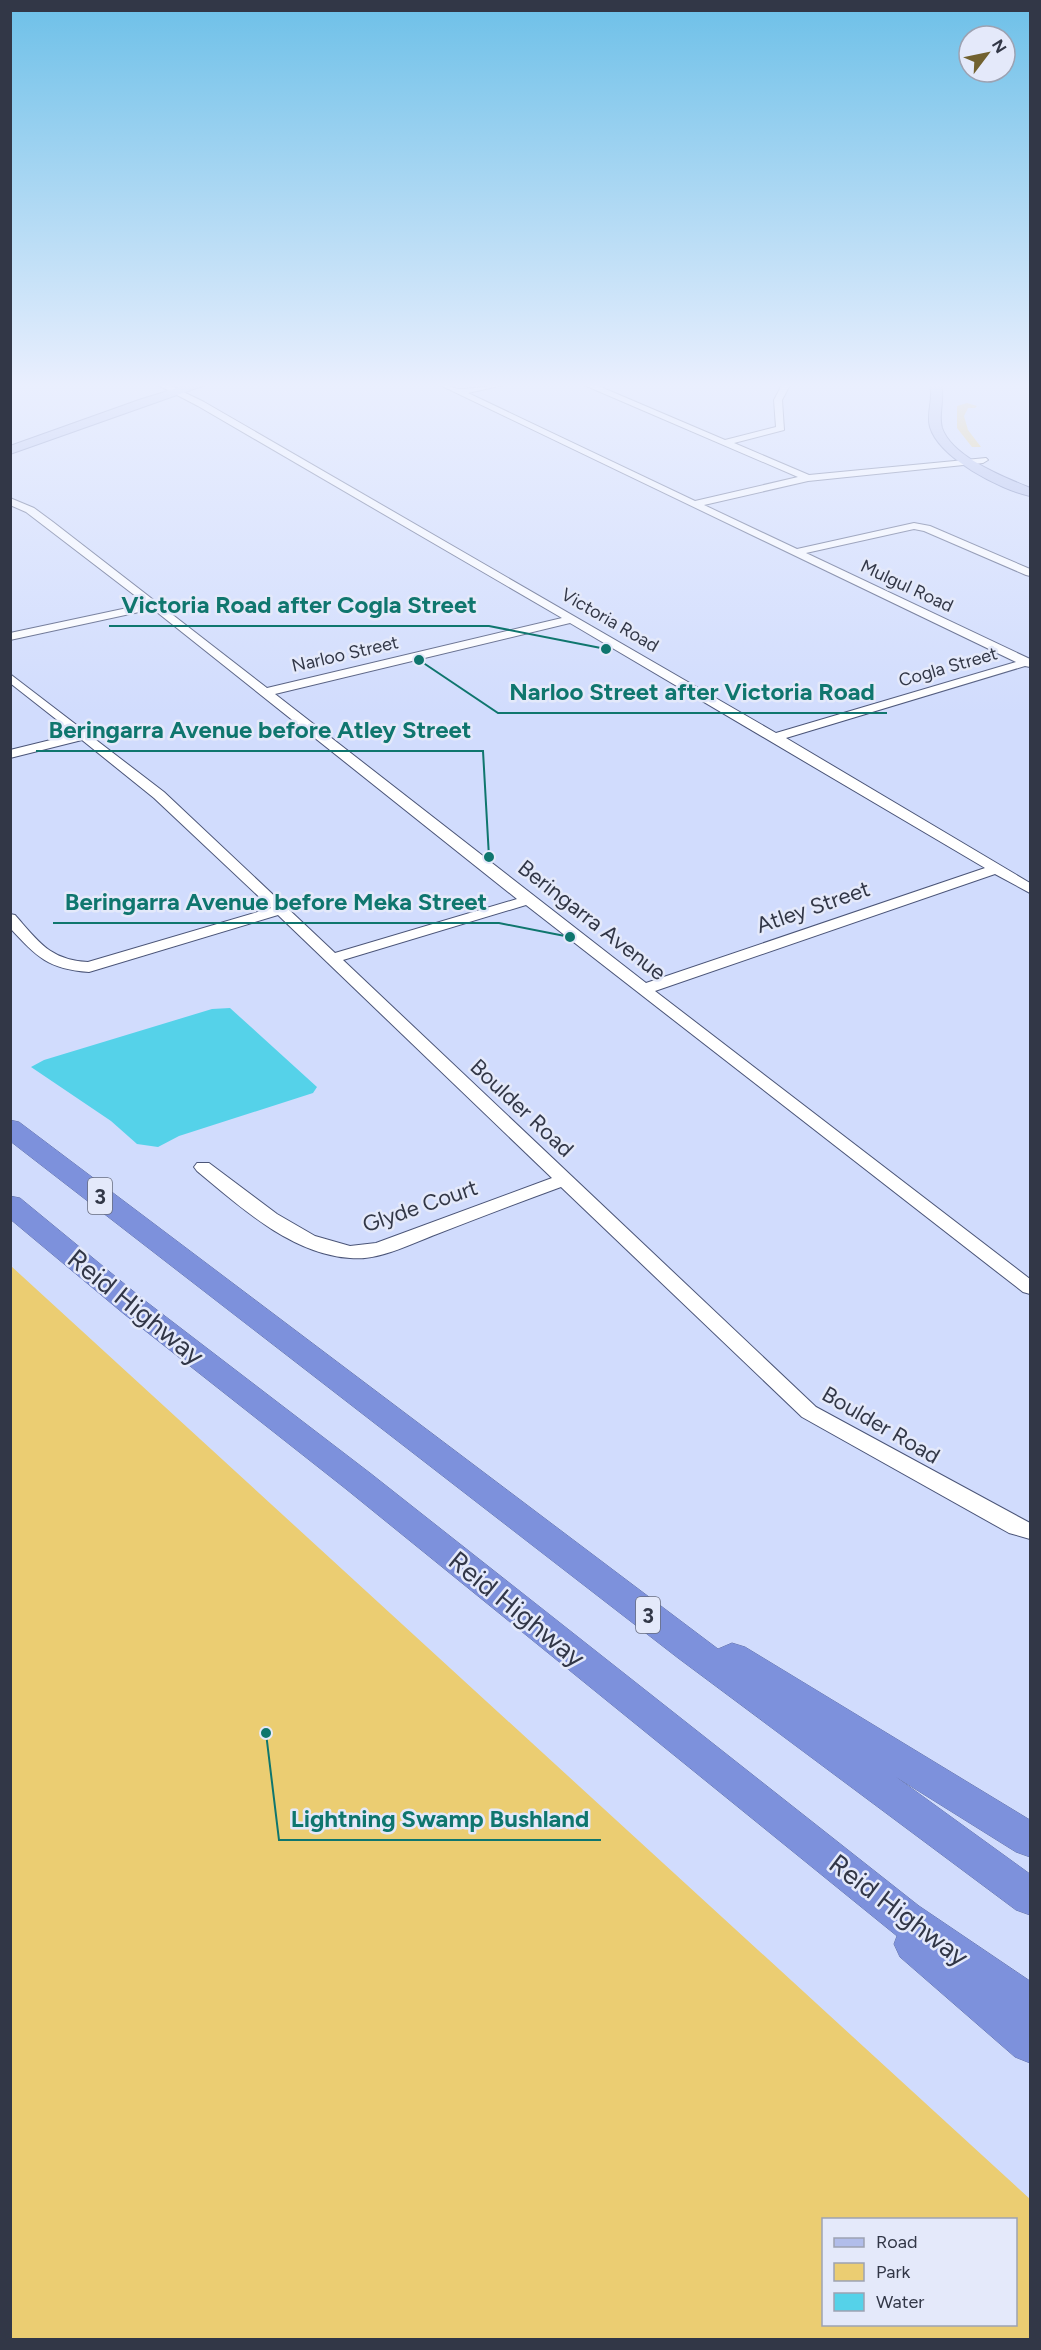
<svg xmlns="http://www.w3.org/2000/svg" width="1041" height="2350" font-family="Figtree,sans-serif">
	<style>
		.green { fill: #ebcd72; fill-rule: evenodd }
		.water { fill: #55d2e9 }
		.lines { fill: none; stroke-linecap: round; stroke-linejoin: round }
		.minor-casing { stroke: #4b5578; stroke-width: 2 }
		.major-casing { stroke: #6372a8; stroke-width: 2 }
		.highway-casing { stroke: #6372a8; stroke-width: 1 }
		.minor { fill: #fff; fill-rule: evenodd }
		.major { fill: #b1bdea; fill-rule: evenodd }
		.highway { fill: #7d91dc; fill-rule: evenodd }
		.labels { text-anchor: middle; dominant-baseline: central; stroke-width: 5; stroke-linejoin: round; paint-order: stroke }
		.far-street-label { font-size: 18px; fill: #323747; stroke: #e4e9fa }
		.shield { fill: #e4e9fa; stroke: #676c7d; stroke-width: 1.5 }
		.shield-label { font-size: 21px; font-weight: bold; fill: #323747 }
		.street-label { font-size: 22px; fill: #323747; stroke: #e4e9fa }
		.near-street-label { font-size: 27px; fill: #323747; stroke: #e4e9fa }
		.leader { fill: none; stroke: #0f766e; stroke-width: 2 }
		.callout-dot { fill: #0f766e; stroke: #e4e9fa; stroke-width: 2 }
		.callout-label { font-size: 24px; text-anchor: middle; font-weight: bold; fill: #0f766e; stroke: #e4e9fa; stroke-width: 5; stroke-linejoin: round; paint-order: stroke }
	</style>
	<rect width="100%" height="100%" fill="#d1dcfd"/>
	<path class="green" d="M967,403L977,406L975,408H968L964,416L968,430L981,447H972L957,428V406Z
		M11,1266L1030,2199V2339H11ZM824,2220H1016V2324H824Z"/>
	<path class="water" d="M230,1008L317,1087L313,1093L179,1136L158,1147L137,1144L111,1121L31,1067L44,1060L212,1009Z"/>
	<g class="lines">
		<defs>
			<path id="minor" d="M158,385H169L204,402L776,733L1016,662L440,385C448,385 452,388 459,389C465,390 493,385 503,385L468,393L695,501L798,477L584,385H596L725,440L776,427L774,400L782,385H790L782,400L784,430L734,443L809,475L986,458L988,460L983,463L808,481L704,505L797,549L914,523L930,526L1030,569V576L1026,575L924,531L914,529L806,553L1030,659V667L1025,666L786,738L1030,883V893L995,874L655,991L1030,1279V1294L1023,1292L526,905L343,960L816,1407L1030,1523V1539L1009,1533L802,1417L561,1187C520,1202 478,1218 437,1234C410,1244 379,1261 350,1258C291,1254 239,1206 197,1171L194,1167L197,1163H209L277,1214L315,1236L350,1246L376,1243L552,1178L278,915L89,972C48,969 37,957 10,928V914L15,915C39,942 50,960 88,962L271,908L154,798L82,740L10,758V750L75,734L10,683V674L164,792L335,953L517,899L153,609L10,640V633L146,604L26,512L10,505V498L34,508L53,522L267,688L562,618L198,406ZM570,623L985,868L646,983L275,694Z"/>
			<path id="major" d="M187,385H205L10,454V446L139,400Z
				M930,385H941C945,399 938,414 942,428C952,457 1004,477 1030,488V496C1001,490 939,458 930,427C926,413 934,399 930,385Z"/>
			<path id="highway" d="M10,1120L19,1122L718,1649L732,1643L745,1647L1030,1820V1857L1016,1852L896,1777L1030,1874V1915L1016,1910L678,1658L10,1141Z
				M10,1196L20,1198L144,1300L370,1473L919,1906L1030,1981V2063L1015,2057L900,1957L894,1944L897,1936L346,1489L124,1314L10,1219Z"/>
		</defs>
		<use href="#minor" class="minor-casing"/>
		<use href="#major" class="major-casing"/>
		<use href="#highway" class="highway-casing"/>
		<use href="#minor" class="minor"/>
		<use href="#major" class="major"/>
		<use href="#highway" class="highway"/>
	</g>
	<linearGradient id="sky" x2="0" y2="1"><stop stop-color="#6dc0e8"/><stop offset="0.54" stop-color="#eaeffe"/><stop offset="1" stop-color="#eaeffe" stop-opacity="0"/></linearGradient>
	<rect width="1041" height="714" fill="url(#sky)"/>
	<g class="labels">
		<g class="far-street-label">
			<text transform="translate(907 586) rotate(25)">Mulgul Road</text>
			<text transform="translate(610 620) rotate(30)">Victoria Road</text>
			<text transform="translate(345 654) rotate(-13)">Narloo Street</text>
			<text transform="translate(948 667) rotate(-16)">Cogla Street</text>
		</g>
		<g class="shield">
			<rect x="88" y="1178" width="24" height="36" rx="4.5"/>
			<rect x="636" y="1597" width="24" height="36" rx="4.5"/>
		</g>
		<g class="shield-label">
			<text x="100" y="1196">3</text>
			<text x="648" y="1615">3</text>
		</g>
		<g class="street-label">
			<text transform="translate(813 907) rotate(-19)">Atley Street</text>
			<text transform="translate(592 920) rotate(38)">Beringarra Avenue</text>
			<text transform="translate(522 1108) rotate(43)">Boulder Road</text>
			<text transform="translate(420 1206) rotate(-19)">Glyde Court</text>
			<text transform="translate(881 1425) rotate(30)">Boulder Road</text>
		</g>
		<g class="near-street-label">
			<text transform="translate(136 1307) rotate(39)">Reid Highway</text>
			<text transform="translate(517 1609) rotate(39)">Reid Highway</text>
			<text transform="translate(899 1910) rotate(37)">Reid Highway</text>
		</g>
	</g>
	<path class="leader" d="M606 649L489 626H109M419 660L498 713H887M489 857L483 751H36M570 937L499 923H53M266 1733L279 1840H601"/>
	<g class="callout-dot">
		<circle cx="606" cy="649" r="6"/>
		<circle cx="419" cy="660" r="6"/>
		<circle cx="489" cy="857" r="6"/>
		<circle cx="570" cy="937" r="6"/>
		<circle cx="266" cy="1733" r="6"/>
	</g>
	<g class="callout-label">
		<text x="299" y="613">Victoria Road after Cogla Street</text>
		<text x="692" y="700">Narloo Street after Victoria Road</text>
		<text x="260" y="738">Beringarra Avenue before Atley Street</text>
		<text x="276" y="910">Beringarra Avenue before Meka Street</text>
		<text x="440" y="1827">Lightning Swamp Bushland</text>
	</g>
	<rect width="1041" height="2350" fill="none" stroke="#323747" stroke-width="24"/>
	<rect x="822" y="2218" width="195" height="108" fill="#e4e9fa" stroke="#9da2b2" stroke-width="1.5"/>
	<rect x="834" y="2238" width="30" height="9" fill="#b1bdea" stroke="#9da2b2" stroke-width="1.5"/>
	<text x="876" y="2248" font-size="18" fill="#323747">Road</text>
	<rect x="834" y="2263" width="30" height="18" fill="#ebcd72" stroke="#9da2b2" stroke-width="1.5"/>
	<text x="876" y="2278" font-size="18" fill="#323747">Park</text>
	<rect x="834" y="2293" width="30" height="18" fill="#55d2e9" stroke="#9da2b2" stroke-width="1.5"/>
	<text x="876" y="2308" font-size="18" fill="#323747">Water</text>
	<g transform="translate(987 54) rotate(58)"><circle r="28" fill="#e4e9fa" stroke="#9da2b2" stroke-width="1.5"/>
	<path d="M0-4.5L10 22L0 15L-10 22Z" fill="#71612f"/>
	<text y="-9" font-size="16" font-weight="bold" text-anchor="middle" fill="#323747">N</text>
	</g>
</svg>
